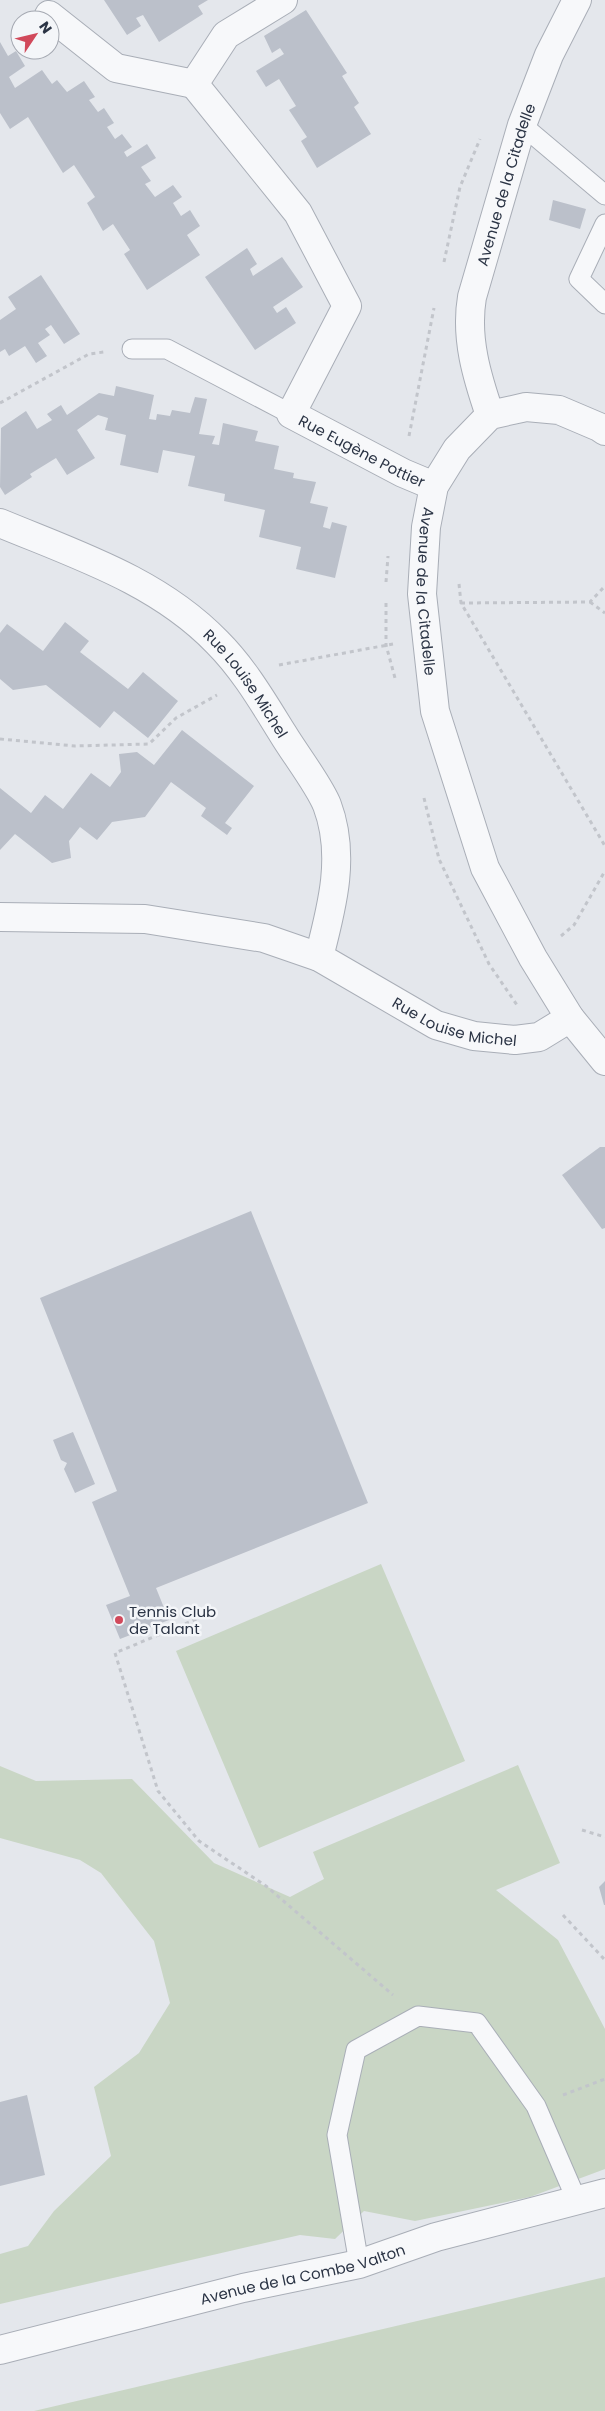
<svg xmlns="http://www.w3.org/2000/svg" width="605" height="2411" font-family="Poppins,sans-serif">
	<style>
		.green { fill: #c9d6c5 }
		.building { fill: #bbc0ca }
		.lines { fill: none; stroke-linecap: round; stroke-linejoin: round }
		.lane-casing { stroke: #a9aeb7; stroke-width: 21 }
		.street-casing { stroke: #a9aeb7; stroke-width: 30 }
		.path { stroke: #c2c5cb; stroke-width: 3; stroke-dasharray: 4 4; stroke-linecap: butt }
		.lane { stroke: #f7f8fa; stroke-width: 19 }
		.street { stroke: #f7f8fa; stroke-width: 28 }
		.poi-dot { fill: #d1495b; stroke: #f4f6f9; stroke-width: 2 }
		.labels { text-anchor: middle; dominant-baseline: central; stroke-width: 5; stroke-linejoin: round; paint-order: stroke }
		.street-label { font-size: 15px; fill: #2b3445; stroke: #f4f6f9 }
		.poi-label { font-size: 15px; fill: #2b3445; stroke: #f4f6f9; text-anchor: start }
	</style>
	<rect width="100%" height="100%" fill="#e4e7ec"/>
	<path class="green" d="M381,1564L465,1761L259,1848L176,1651Z
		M518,1765L560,1863L496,1890L558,1940L605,2029V2169L530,2197L415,2221L364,2211L335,2239L300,2235L0,2304V2254L28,2246L54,2211L111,2156L94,2087L139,2053L170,2003L154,1941L101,1873L80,1860L0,1838V1766L36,1781L132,1779L214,1863L290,1897L324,1879L313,1852Z
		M605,2277V2411H34Z"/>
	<path class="building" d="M104,0H208L198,6L203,14L159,42L143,15L136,18L141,26L127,35Z
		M306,10L347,73L342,76L359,103L354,107L371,134L317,168L301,141L307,137L289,110L296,106L279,79L266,87L256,71L284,54L280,48L272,53L264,36Z
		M0,42L8,56L16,51L25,66L9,77L15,88L42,70L52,84L57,80L67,92L84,81L95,97L89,100L98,112L104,108L114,123L107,127L115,139L122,134L132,147L124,152L127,157L147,144L156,158L141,167L151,181L145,184L155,197L173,185L182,197L173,203L181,216L190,210L200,226L187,235L200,255L147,290L124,254L130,250L113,224L103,231L87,203L95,197L74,165L63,173L28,117L10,129L0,113Z
		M553,200L586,209L580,229L549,220Z
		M247,248L257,264L250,269L253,276L282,257L303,287L273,307L277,313L286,307L296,323L255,350L205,277Z
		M41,275L80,334L64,344L51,325L45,329L50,335L38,343L47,356L36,363L25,346L9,356L5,349L0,352V320L16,309L8,297Z
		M116,386L154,395L149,419L156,420L157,414L170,416L172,410L190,413L195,397L207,399L199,434L215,436L212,444L219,445L223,423L258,431L255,441L279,446L274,469L294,473L293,478L316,482L310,503L328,507L323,527L330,529L332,522L347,526L335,578L296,569L301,547L259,537L265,510L224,501L225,494L188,486L195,456L163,450L158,473L120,465L126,435L105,430L108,418L98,415L77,430L95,458L67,475L56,458L30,474L32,477L5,495L0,487L1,428L26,411L37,429L52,420L47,414L61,405L67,415L99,393L114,396Z
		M65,622L89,641L80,652L128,689L143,672L178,701L148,738L114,711L100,728L46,685L13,690L0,679V633L7,624L43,651Z
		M182,730L254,786L225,823L232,828L227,835L201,816L206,808L171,782L145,817L112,822L97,840L80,827L69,841L71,858L52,863L15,834L0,850V788L31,813L45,795L63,809L91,773L110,787L121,772L119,754L137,752L154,765Z
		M600,1147H605V1228L602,1229L562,1175Z
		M251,1211L368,1503L156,1588L169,1620L120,1639L106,1605L130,1596L92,1502L117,1491L40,1298Z
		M73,1432L95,1484L75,1493L64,1469L67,1463L61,1460L53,1440Z
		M605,1881V1905H604L599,1887Z
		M27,2095L45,2175L0,2186V2102Z"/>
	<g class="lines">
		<defs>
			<path id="lane" d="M522,125L605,195
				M605,224L579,279L605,304
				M132,349H167L291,414
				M359,2264L337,2135L356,2050L418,2016L477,2023L536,2106L577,2201"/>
			<g id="street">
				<path id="s1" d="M283,0L226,35L194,84L298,213L347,306L291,414L403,473L434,486"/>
				<path d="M49,15L116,68L194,84"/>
				<path id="s2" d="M490,415C477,377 465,338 472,297L522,125L549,55L577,0"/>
				<path id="s3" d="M605,431L599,427L559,410L526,407L490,415L457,449L434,486L426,527L422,594L435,711L485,868L533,958L570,1018L605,1061"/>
				<path id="s4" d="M0,523C77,555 158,581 217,642C244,669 263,702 283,734C295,754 319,785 327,805C346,855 332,907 319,957"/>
				<path id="s5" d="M0,917L145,919L264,938L319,957L436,1025L474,1036L515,1040L539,1037L570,1018"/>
				<path id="s6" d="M0,2350L243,2288L359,2264L436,2237L605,2193"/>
			</g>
		</defs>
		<use href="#lane" class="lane-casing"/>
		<use href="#street" class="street-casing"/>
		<path class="path" d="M444,262L460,187L480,139
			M0,403L89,354L104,352
			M409,436L434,308
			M386,582L388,556
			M459,584L461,603L605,846
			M590,602L605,613
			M386,603V645L395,678
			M461,603L590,602L605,586
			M279,665L393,644
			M0,739L75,746L149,744L176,718L217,695
			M424,798L439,859L489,964L517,1005
			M561,936L574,925L605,871
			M211,1613L115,1653L158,1791L199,1841L266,1886L393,1995
			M582,1830L605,1837
			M563,1915L605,1960
			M563,2095L605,2079"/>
		<use href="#lane" class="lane"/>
		<use href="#street" class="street"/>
	</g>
	<circle class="poi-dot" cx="119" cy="1620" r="5"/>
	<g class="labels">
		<g class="street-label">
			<text stroke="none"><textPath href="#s2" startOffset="238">Avenue de la Citadelle</textPath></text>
			<text stroke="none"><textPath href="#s1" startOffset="598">Rue Eugène Pottier</textPath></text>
			<text stroke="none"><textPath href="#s3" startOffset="318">Avenue de la Citadelle</textPath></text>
			<text stroke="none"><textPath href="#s4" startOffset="300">Rue Louise Michel</textPath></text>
			<text stroke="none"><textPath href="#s5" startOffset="476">Rue Louise Michel</textPath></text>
			<text stroke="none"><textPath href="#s6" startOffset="312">Avenue de la Combe Valton</textPath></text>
		</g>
		<g class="poi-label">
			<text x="129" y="1611">Tennis Club<tspan x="129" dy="17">de Talant</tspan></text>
		</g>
	</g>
	<g transform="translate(35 35) rotate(55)"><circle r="24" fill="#f4f6f9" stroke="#a4a8b1"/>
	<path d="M0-4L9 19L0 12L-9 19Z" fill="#d1495b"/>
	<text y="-8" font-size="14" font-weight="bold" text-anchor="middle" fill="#2b3445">N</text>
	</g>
</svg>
